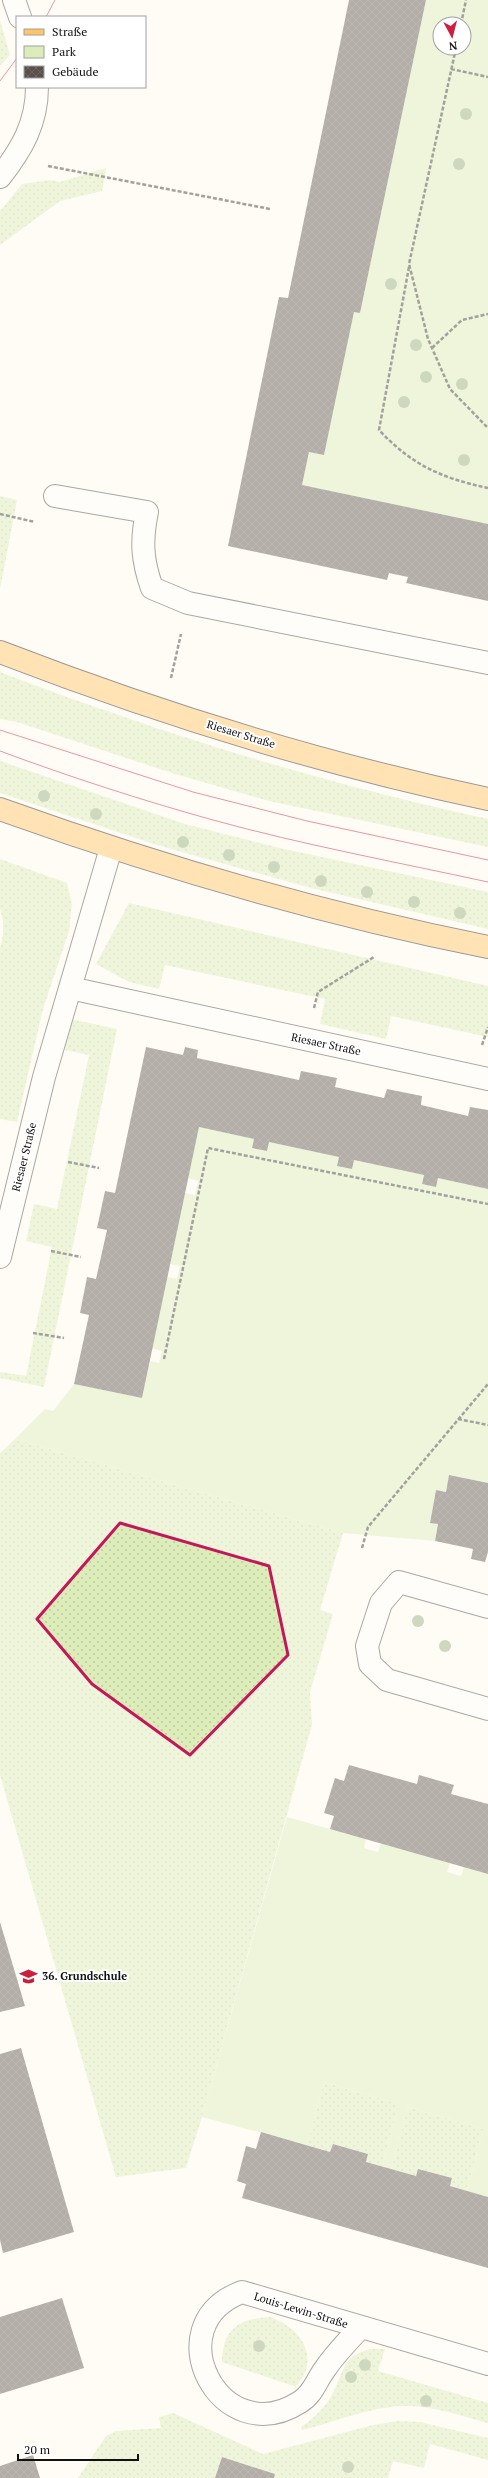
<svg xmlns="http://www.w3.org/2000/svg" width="488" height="2478" font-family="'PT Serif',serif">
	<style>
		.grass { fill: url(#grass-dots) }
		.park { fill: #dcedba; fill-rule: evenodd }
		.building { fill: url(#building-cross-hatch) }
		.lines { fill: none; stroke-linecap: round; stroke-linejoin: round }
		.minor-casing { stroke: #444; stroke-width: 24 }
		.major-casing { stroke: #222; stroke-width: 24 }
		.path { stroke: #333; stroke-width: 2.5; stroke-dasharray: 4 2; stroke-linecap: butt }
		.minor { stroke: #fff; stroke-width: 22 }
		.major { stroke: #ffc565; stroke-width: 22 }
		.tram { stroke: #cc1e3d; stroke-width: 1 }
		.tree { fill: #92ae7d }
		.marked { fill: none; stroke: #c2185b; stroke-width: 3; stroke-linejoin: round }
		.labels { text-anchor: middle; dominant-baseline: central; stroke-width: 4; stroke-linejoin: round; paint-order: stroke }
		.street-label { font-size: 11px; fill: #111; stroke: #fff }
		.poi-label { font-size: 11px; font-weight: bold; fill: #111; stroke: #fff; text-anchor: start }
	</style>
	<defs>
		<pattern id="grass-dots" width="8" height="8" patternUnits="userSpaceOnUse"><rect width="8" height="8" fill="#dcedba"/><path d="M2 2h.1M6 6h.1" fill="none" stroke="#bcca9f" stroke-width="1.8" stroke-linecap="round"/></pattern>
		<pattern id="building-cross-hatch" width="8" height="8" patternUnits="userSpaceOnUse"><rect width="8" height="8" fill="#5a504c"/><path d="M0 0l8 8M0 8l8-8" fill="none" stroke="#6d6562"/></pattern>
	</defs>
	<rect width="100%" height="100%" fill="#fffcf5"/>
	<path class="grass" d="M0,20L10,55L0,66Z
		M106,168L102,191L60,201L0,245V211L22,184L50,180L60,182Z
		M0,496L17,500L0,589Z
		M0,672C159,733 322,783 488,819V847L269,801L175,774L17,722L0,719Z
		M0,761L185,824L284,849L488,892V929L311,888L157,845L0,793Z
		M0,859L67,883L72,904L69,931L43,1009L17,1122L0,1119V948L3,935V920L0,909Z
		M129,903L488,986V1037L391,1016L386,1039L320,1024L325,999L165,965L159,989L129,982L96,964Z
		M71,1019L117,1029L44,1387L0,1378V1372L26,1376L52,1247L26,1241L34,1204L57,1209L89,1055L65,1050Z
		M15,1439L343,1533L320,1610L333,1614L310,1692L312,1725L202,2117L186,2168L116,2177L0,1775V1453Z
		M324,2082L399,2104L382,2167L366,2162L368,2154L333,2144L330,2152L307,2145Z
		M408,2107L483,2129L467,2191L450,2186L452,2178L418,2169L416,2176L391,2169Z
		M270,2317C302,2328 321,2358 296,2387L222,2362C223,2328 239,2319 270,2317Z
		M370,2349H385L378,2371L488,2403V2423C461,2416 432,2405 404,2406C368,2407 336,2422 302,2430L301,2427C314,2418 325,2408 333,2393C345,2369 341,2358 370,2349Z
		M173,2413L263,2454L373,2425L398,2421L420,2422L488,2438V2460L430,2444L424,2468L393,2461L388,2478H274L275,2474L222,2457L215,2478H78L106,2436L116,2431L161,2428L159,2417Z"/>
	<path class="park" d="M426,0H488V524L302,485L309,452L324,455L354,312L360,313ZM440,24H464V48H440Z
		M199,1127L254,1139L252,1148L266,1151L269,1142L339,1157L337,1166L352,1169L354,1160L424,1175L422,1184L436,1187L438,1178L488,1189V1483L449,1475L446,1492L436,1490L430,1522L438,1524L435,1541L343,1533L15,1439L45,1409L53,1411L74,1384L142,1398L150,1361L159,1363L162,1351L152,1348L167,1277L177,1279L180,1266L170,1264L185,1193L195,1195L198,1181L188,1178Z
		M287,1817L366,1839L364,1848L378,1852L381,1843L450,1863L447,1872L461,1876L464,1867L488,1874V2197L467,2191L483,2129L408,2107L391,2169L382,2167L399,2104L324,2082L307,2145L202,2117Z"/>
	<path class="building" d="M349,0H426L360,313L354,312L324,455L309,452L302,485L488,524V601L406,583L408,577L389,573L387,580L228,546L279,297L288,298Z
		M146,1047L183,1055L185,1047L198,1050L197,1058L299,1080L301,1071L337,1078L335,1087L384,1098L387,1089L422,1096L421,1105L468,1116L470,1107L488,1110V1189L438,1178L436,1187L422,1184L424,1175L354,1160L352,1169L337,1166L339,1157L269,1142L267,1151L252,1148L254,1139L199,1127L142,1398L74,1384L89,1315L80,1313L87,1277L96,1279L107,1230L97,1228L105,1191L115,1193Z
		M449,1475L488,1483V1552L485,1562L471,1559L473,1549L435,1541L438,1524L430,1523L436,1490L446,1492Z
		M349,1765L417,1784L419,1775L454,1785L451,1794L488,1804V1874L330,1829L334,1816L324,1813L335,1778L344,1781Z
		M0,1922L25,2006L0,2012Z
		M21,2048L74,2232L3,2253L0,2240V2054Z
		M261,2132L330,2152L333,2144L368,2154L366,2162L416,2176L418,2169L452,2178L450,2186L488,2197V2268L242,2198L246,2184L237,2181L246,2146L256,2149Z
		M62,2298L84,2368L0,2394V2317Z
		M33,2455L40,2478H0V2466Z
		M222,2457L275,2474L274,2478H215Z"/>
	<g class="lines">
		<defs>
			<path id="minor" d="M14,0L20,17
				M0,177C22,149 37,123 37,87
				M55,496L147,512C141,541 142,560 152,588L188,603L488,663
				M70,988L488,1079
				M0,1257L44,1077L111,848
				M488,1607L399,1582L381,1603L367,1646L370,1664L387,1680L488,1709
				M360,2328C348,2341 335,2354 325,2369C316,2381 313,2394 300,2402C221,2453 154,2325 242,2292L488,2364"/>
			<path id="major" d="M0,652C158,713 322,764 488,799
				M0,809C159,866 322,914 488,947"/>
		</defs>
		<use href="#minor" class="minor-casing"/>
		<use href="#major" class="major-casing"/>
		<path class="path" d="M461,24L466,0
			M456,48L409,264L428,339L450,389L488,428
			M451,69L488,77
			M48,166L270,209
			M409,267L379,430C412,465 441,478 488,488
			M432,348L462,320L488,314
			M0,514L35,522
			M171,678L181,634
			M314,1008L318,992L374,957
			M482,1045L488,1027
			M68,1162L99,1168
			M51,1251L81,1257
			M33,1333L64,1338
			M164,1359L208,1148L488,1204
			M458,1419L488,1425
			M362,1548L368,1527L488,1384"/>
		<use href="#minor" class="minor"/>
		<use href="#major" class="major"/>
		<path class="tram" d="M46,17L55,0
			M0,81L17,58
			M0,730L193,792L307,821L488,860
			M0,751C70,777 141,800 213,820C304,845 396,862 488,882"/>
	</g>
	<g class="tree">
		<circle cx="466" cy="114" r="6"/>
		<circle cx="459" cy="164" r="6"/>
		<circle cx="391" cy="284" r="6"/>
		<circle cx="416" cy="345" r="6"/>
		<circle cx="426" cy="377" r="6"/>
		<circle cx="462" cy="384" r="6"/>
		<circle cx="404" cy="402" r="6"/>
		<circle cx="464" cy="460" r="6"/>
		<circle cx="44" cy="796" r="6"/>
		<circle cx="96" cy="814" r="6"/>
		<circle cx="183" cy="842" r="6"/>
		<circle cx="229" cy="855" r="6"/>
		<circle cx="274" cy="867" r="6"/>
		<circle cx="321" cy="881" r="6"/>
		<circle cx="367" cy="892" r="6"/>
		<circle cx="414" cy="902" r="6"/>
		<circle cx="460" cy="913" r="6"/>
		<circle cx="418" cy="1621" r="6"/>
		<circle cx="445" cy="1646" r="6"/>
		<circle cx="259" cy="2346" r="6"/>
		<circle cx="365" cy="2365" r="6"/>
		<circle cx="351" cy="2377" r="6"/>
		<circle cx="426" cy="2401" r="6"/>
		<circle cx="348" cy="2467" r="6"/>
	</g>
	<path d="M0 0H488V2478H0ZM120,1523L269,1566L288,1655L190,1755L92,1684L37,1619Z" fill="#fffcf5" fill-opacity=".55" fill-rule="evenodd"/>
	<path class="marked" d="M120,1523L269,1566L288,1655L190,1755L92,1684L37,1619Z"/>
	<defs>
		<symbol id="school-bare" viewBox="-9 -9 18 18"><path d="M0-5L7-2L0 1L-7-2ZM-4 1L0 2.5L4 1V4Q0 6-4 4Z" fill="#cc1e3d" stroke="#fff" stroke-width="2.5" paint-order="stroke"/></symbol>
	</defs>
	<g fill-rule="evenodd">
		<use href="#school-bare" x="16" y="1964" width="25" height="25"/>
	</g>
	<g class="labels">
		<g class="street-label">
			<text transform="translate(241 734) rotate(17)">Riesaer Straße</text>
			<text transform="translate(326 1044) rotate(12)">Riesaer Straße</text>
			<text transform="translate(24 1157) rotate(-76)">Riesaer Straße</text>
			<text transform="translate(301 2310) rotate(17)">Louis-Lewin-Straße</text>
		</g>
		<g class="poi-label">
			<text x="42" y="1976">36. Grundschule</text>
		</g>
	</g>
	<rect x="16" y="16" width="130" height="72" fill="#ffffff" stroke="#a0a0a0"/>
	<rect x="24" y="29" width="20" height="6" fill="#ffc565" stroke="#a0a0a0"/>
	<text x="52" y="36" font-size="12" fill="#111111">Straße</text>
	<rect x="24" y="46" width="20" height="12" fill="#dcedba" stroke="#a0a0a0"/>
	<text x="52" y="56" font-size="12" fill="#111111">Park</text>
	<rect x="24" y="66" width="20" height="12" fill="url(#building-cross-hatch)" stroke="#a0a0a0"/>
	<text x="52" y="76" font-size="12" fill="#111111">Gebäude</text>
	<g transform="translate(452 36) rotate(173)"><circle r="19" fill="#ffffff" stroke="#a0a0a0"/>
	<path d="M0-3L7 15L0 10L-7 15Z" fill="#cc1e3d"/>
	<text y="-6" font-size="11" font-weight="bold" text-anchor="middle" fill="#111111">N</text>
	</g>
	<path d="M18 2454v6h120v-6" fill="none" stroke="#111111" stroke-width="2"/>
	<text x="24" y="2454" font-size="12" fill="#111111" stroke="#ffffff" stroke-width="3" paint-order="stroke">20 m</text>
</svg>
